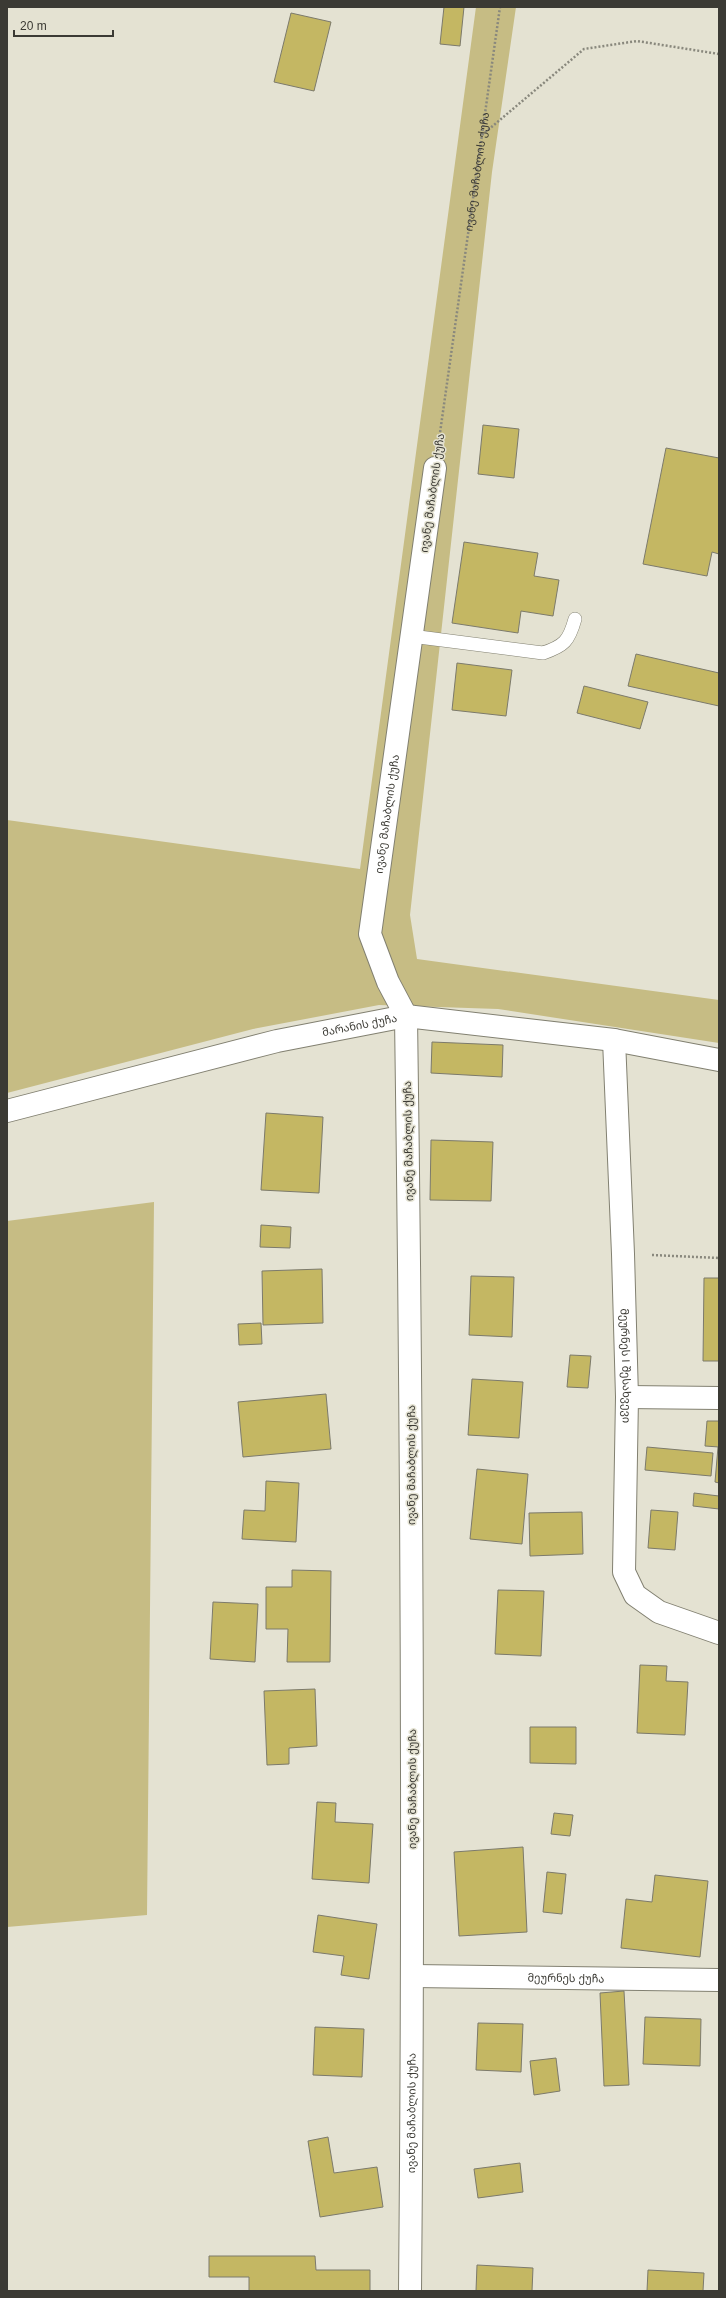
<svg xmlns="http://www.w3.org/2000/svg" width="726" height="2298" font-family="Arial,'Noto Sans Georgian',sans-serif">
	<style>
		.green { fill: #c6bc84 }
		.building { fill: #c4b763; stroke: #7c7a6b }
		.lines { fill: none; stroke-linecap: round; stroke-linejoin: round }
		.lane-casing { stroke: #828071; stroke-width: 14 }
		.street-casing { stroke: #828071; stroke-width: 24 }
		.path { stroke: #89887d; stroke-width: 2.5; stroke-dasharray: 2 2; stroke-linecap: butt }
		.lane { stroke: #fff; stroke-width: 13 }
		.street { stroke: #fff; stroke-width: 22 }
		.labels { text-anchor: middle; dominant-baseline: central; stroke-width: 3; stroke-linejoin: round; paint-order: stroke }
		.street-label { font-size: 11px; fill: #3b3a34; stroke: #e4e2d2 }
	</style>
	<rect width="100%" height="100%" fill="#e4e2d2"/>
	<path class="green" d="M476,7H516L492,172L410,915L417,959L719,1000V1043L498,1009L379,1005L253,1029L7,1093V820L360,869Z
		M154,1202L147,1915L7,1927V1221Z"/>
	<path class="building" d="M444,7H464L460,46L440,44Z
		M291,13L331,22L314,91L274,82Z
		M483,425L519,429L514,478L478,474Z
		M666,448L719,458V554L712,552L707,576L643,564Z
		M464,542L538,553L534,576L559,580L553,616L521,611L518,633L452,623Z
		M636,654L719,673V706L628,686Z
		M457,663L512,670L506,716L452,710Z
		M584,686L648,702L640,729L577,713Z
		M432,1042L503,1045L502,1077L431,1073Z
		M266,1113L323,1117L319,1193L261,1190Z
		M431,1140L493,1142L491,1201L430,1200Z
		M261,1225L291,1227L290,1248L260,1247Z
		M322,1269L323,1323L263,1325L262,1271Z
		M471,1276L514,1277L512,1337L469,1335Z
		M704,1278H719V1361H703Z
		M261,1323L262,1344L239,1345L238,1324Z
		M570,1355L591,1356L588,1388L567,1387Z
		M472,1379L523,1382L519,1438L468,1435Z
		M326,1394L331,1449L243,1457L238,1402Z
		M707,1421H719V1447L705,1446Z
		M647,1447L713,1453L711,1476L645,1470Z
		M718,1447H719V1483L715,1482Z
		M477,1469L528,1474L522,1544L470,1539Z
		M266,1481L299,1483L296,1542L242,1539L244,1510L265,1511Z
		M694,1493L719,1496V1509L693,1506Z
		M651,1510L678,1512L675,1550L648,1548Z
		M582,1512L583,1554L530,1556L529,1513Z
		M292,1570L331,1571L330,1662H287L288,1629H266V1587H292Z
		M498,1590L544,1591L541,1656L495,1654Z
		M213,1602L258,1604L255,1662L210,1659Z
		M640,1665L667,1666L666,1681L688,1682L685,1735L637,1733Z
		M315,1689L317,1746L289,1748V1764L267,1765L264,1691Z
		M530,1727H576V1764L530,1763Z
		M317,1802L336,1803L335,1822L373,1824L369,1883L312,1879Z
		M554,1813L573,1815L570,1836L551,1834Z
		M523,1847L527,1932L459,1936L454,1852Z
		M547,1872L566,1874L562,1914L543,1912Z
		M655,1875L708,1881L700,1957L621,1948L626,1899L652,1902Z
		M318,1915L377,1924L369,1979L341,1975L344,1956L313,1952Z
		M624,1991L629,2085L604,2086L600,1993Z
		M645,2017L701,2019L700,2066L643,2064Z
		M478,2023L523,2024L521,2072L476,2070Z
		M315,2027L364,2029L362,2077L313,2075Z
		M556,2058L560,2091L534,2095L530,2061Z
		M328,2137L334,2173L377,2167L383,2207L320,2217L308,2141Z
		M520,2163L523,2192L478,2198L474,2169Z
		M209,2256H315L316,2270H370V2291H249V2277H209Z
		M477,2265L533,2268L532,2291H476Z
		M648,2270L704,2273L703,2291H647Z"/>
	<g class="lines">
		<defs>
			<path id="lane" d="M411,636L543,653C564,646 569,641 575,619"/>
			<g id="street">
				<path id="s2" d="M614,1040L623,1254L627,1397L624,1572L635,1595L659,1612L719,1633"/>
				<path id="s3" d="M7,1111L277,1041L406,1016L614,1040L719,1060"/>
				<path d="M627,1397L719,1398"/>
				<path id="s4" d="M413,1976L719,1980"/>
				<path id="s5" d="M410,2291C414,1866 412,1441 406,1016L388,982L370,934L435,468"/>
			</g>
		</defs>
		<use href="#lane" class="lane-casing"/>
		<use href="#street" class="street-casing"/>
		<g class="path">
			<path d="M482,135L584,49L637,41L719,54"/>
			<path id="s1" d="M439,440L500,7"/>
			<path d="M652,1255L719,1258"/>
		</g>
		<use href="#lane" class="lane"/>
		<use href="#street" class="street"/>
	</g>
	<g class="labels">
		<g class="street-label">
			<text stroke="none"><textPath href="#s1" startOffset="271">ივანე მაჩაბლის ქუჩა</textPath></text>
			<text transform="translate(432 493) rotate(-82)">ივანე მაჩაბლის ქუჩა</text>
			<text stroke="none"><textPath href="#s5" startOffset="1486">ივანე მაჩაბლის ქუჩა</textPath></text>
			<text stroke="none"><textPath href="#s3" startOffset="363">მარანის ქუჩა</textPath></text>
			<text transform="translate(408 1141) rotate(-91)">ივანე მაჩაბლის ქუჩა</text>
			<text stroke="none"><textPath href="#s2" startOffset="326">მეურნეს I შესახვევი</textPath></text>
			<text transform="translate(411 1465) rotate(-90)">ივანე მაჩაბლის ქუჩა</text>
			<text transform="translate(412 1789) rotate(-90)">ივანე მაჩაბლის ქუჩა</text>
			<text stroke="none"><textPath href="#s4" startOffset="153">მეურნეს ქუჩა</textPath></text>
			<text stroke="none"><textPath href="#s5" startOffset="178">ივანე მაჩაბლის ქუჩა</textPath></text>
		</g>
	</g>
	<rect width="726" height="2298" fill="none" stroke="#3b3a34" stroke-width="16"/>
	<path d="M14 30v6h99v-6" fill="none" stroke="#3b3a34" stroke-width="2"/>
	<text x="20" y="30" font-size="12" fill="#3b3a34" stroke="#e4e2d2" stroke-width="3" paint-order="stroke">20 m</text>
</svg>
